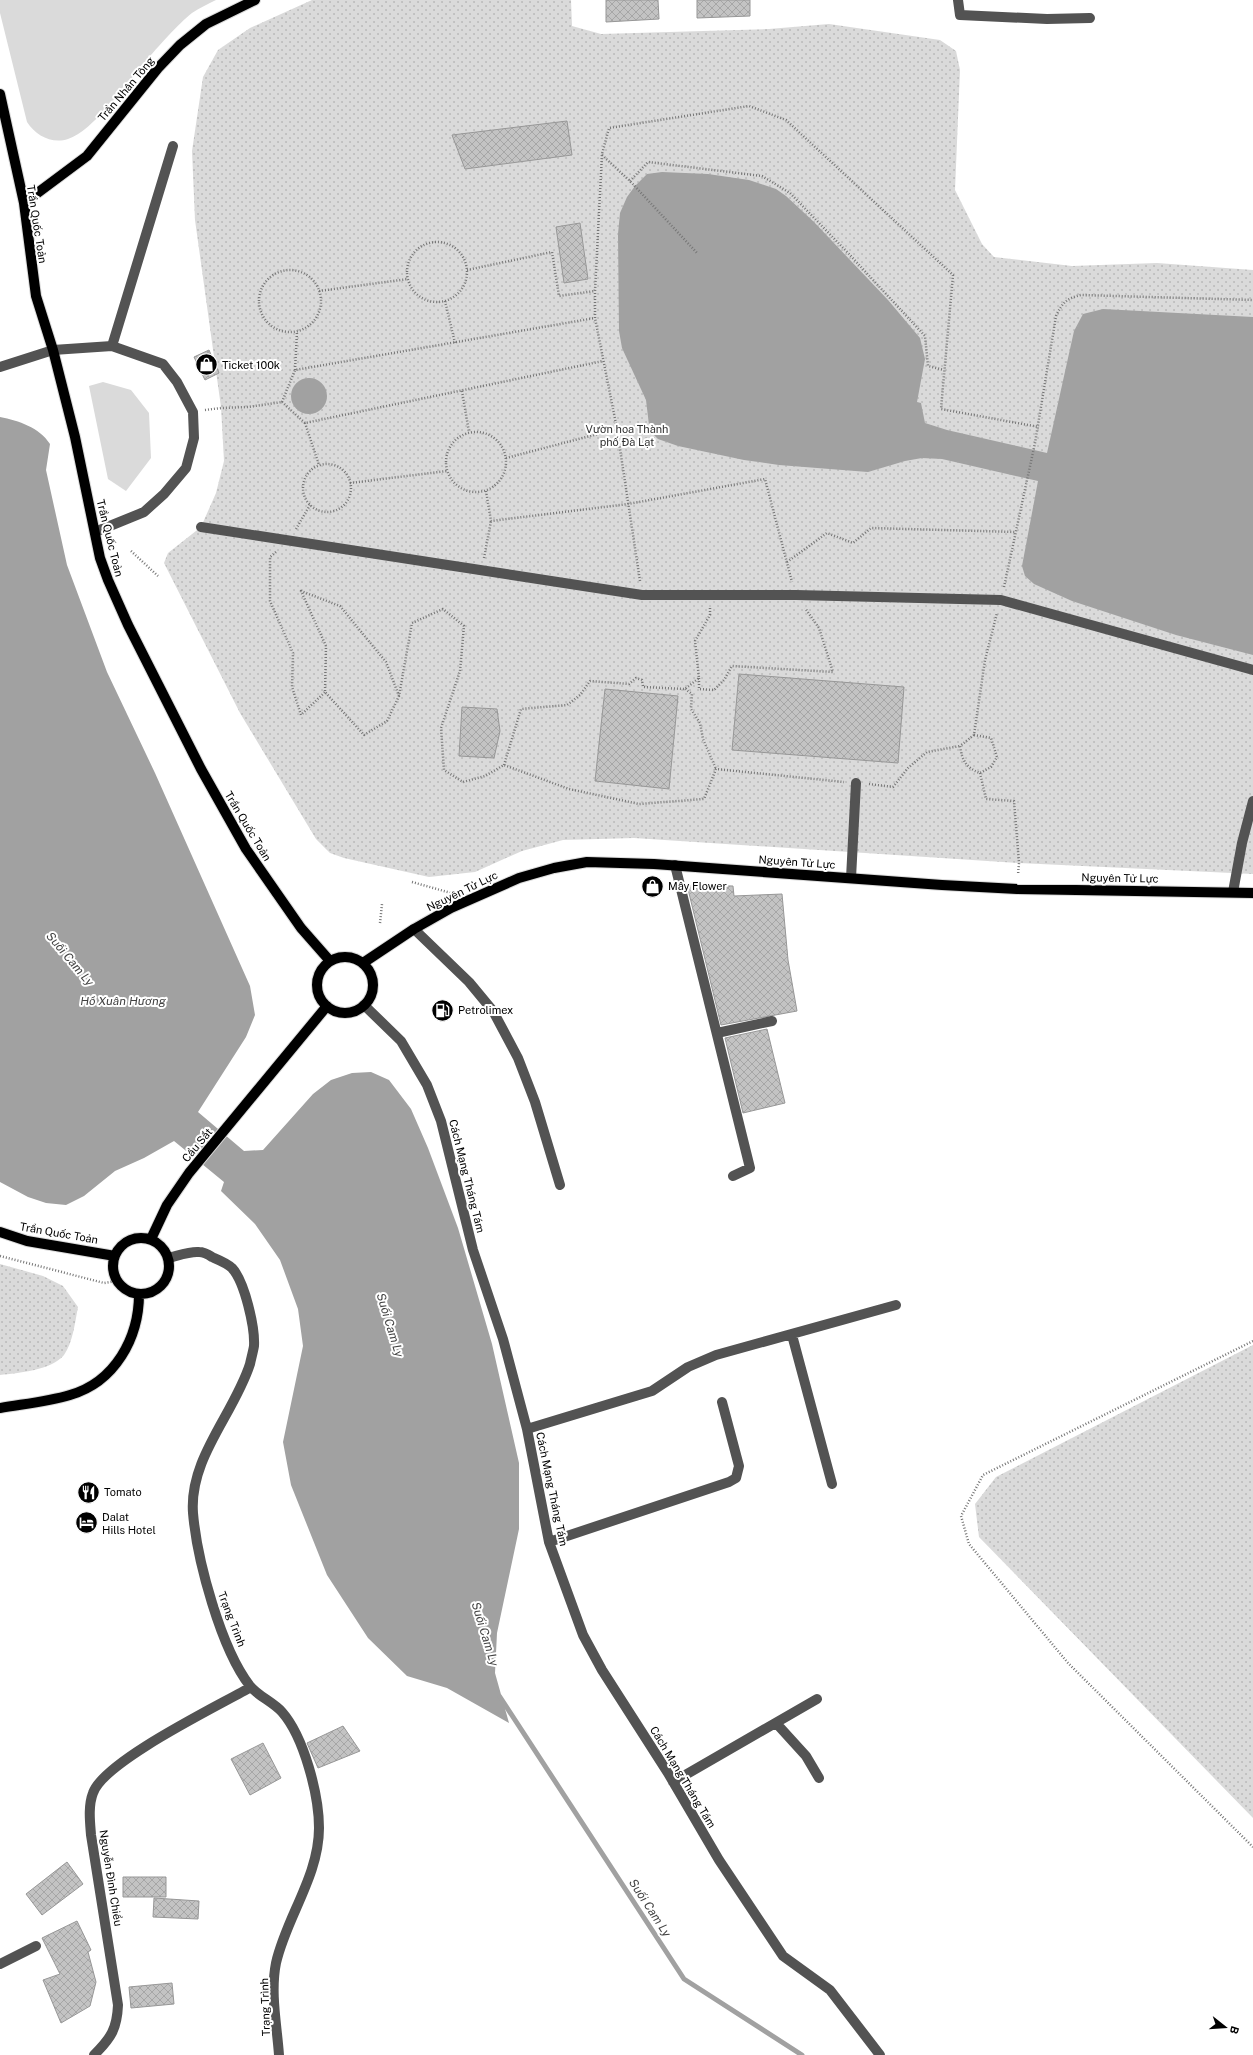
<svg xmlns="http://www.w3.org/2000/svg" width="1253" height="2055" font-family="'Public Sans',sans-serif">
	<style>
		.grass { fill: #dadada }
		.park { fill: url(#park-dots) }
		.water { fill: #a1a1a1 }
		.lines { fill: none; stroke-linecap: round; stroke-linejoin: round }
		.stream { stroke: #a1a1a1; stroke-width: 5 }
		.building { fill: url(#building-cross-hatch); stroke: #979797 }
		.major-casing { stroke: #dbdbdb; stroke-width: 12 }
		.path { stroke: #757575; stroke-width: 2.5; stroke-dasharray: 1 2; stroke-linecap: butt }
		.minor { stroke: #535353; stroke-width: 10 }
		.major { stroke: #000; stroke-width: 10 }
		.labels { text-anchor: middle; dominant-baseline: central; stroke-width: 4; stroke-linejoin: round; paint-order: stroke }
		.street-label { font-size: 11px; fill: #000; stroke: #fff }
		.poi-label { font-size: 11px; fill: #000; stroke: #fff; text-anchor: start }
		.park-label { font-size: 11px; fill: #313131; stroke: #fff }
		.water-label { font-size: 12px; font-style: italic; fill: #424242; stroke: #fff }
	</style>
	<defs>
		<pattern id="park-dots" width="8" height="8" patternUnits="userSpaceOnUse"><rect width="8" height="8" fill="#dadada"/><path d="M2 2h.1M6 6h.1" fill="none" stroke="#b9b9b9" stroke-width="1.8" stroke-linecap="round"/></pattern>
		<pattern id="building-cross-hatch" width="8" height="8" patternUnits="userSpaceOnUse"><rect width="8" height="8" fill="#c3c3c3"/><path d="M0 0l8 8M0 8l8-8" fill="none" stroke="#a6a6a6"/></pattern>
	</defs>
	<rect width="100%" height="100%" fill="#fff"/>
	<path class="grass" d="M0,0H216C208,4 199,8 192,13C179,23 157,48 145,62C128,82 93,131 68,139C52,144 36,136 27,122L0,13Z
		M103,382L131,390L149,413L151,458L126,491L108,479L89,386Z"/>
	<path class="park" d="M312,0H571L572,26L601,34L769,29L829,24L940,40L956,51L960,70L955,190L982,244L994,257L1072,266L1157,263L1253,270V874L1019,863L634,838L563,840L522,851L475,872L429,877L344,858L330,853L316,839L240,713L164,563L168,553L201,527L216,493L224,461L221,407L195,220L192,151L203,77L218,50L250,28Z
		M0,1264L43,1276L63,1286L78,1307C75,1322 73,1342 64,1355C52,1370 18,1373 0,1375Z
		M1253,1345V1818L979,1537L975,1504L996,1477Z"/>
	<path class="water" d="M662,172L708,174L749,180L776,189L786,196L814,222L888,300L920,338L925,359L917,402L921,403L925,423L947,430L1047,453L1074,331L1083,314L1103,309L1253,317V655L1176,635L1072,601L1034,584L1025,576L1022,566L1038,481L942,459L922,458L905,461L868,472L779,465L744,460L678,446L658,439L653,434L649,425L646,400L622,348L619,331L618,234L620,213L627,197L635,186L647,174Z
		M291 396a18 18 0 1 1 36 0a18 18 0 1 1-36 0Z
		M0,417C19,421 39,427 50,444L46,470L67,565L107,672L155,773L250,986L255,1015L246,1037L198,1112L244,1151L263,1150L313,1094L331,1080L352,1073L371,1072L389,1080L411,1109L428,1148L458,1228L492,1344L519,1463V1529L497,1633L495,1673L509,1723L447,1688L407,1676L368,1638L327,1575L291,1485L283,1442L303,1346L298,1309L280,1260L255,1224L221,1191L224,1182L174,1141L144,1158L115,1171L84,1196L66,1205L46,1203L28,1197L0,1182Z"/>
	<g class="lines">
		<path class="stream" d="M500,1697L684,1979L802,2055"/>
	</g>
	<path class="building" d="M606,0H658L659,19L606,22Z
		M697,0H750V16L697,18Z
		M567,121L572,155L465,169L452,135Z
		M580,223L588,279L564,283L556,227Z
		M209,350L219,373L205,380L194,357Z
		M739,674L904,687L898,763L732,750Z
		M605,689L678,696L669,789L595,781Z
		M462,707L497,709L500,731L494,758L459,756Z
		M687,885L733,886L734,896L782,894L788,960L797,1011L721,1025Z
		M767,1029L785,1103L743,1113L725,1038Z
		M343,1726L360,1751L318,1768L307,1743Z
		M263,1743L281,1778L250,1795L231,1759Z
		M67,1862L83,1884L42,1915L26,1894Z
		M123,1877H166V1897H123Z
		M154,1898L199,1901L198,1919L153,1917Z
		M77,1921L91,1950L88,1952L96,1982L90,2006L61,2023L43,1980L60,1974L42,1938Z
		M172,1983L174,2004L131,2008L129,1987Z"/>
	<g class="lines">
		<defs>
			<path id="major" d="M0,94L24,203L36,296L53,350L75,437L100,558L108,580L128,625L201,769L246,849L301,928L330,961
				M24,203L87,156L158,68L180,45L206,24L255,0
				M317 985a28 28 0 1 1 56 0a28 28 0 1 1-56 0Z
				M363,963L414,929L451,908L519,878L554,868L587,862L654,864L942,885L1017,889L1253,893
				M0,1232L27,1241L115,1256
				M113 1266a28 28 0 1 1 56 0a28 28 0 1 1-56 0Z
				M151,1239L167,1205L189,1173L327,1006
				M0,1408C23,1404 47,1402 70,1395C115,1382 139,1338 139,1294"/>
		</defs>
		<use href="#major" class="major-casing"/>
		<path class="path" d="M602,155L630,181L698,254
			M630,181L648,162L762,176L790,193L849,254L925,336L928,366L944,370
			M407 272a30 30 0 1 1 60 0a30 30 0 1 1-60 0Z
			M467,270L552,252L559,296L595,291
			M259 301a31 31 0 1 1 62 0a31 31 0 1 1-62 0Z
			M319,291L408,279
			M445,301L455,343
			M295,370L297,332
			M462,391L469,432
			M282,402L295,370L595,318
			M282,402L305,423L603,361
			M205,410L221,408L248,407L282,402
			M305,423L319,465
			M446 462a30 30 0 1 1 60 0a30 30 0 1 1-60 0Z
			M506,458L617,429
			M303 488a24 24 0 1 1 48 0a24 24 0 1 1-48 0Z
			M350,483L447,471
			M486,491L491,521L628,504L765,479L792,582
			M296,529L310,505
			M131,551L158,576
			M276,552L270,557V601L293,653L292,687L301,715L325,692
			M484,558L491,521
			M787,562L827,533L853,543L871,528L1015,532
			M640,581L617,429L595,318V291L602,154L609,128L749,106L786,120L953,275L941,409L1039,427
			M1004,587L1035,443L1056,316C1062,303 1067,298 1081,295L1253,300
			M699,678V689L714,690L724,680L732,666L833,672L819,628L805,608
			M685,689L692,694L691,709L700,723L703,739L716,769
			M399,696L386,662L340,606L301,591L326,646L325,692L364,735L387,721L399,696L412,623L443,609L464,626L460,671L441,728L444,770L463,782L485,776L504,765L569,789L639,804L704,799L716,769L844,782
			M974,735L960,746C962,760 966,768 980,773L991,767L997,757L991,738L974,735L985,660L997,613
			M504,765L521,709L567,705L580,695L590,681L629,684L636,678L642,680L643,687L685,689L699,678L695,641L710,615V608
			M980,773L986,799L1014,801L1019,863L1018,875
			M869,784L893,787L908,768L927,752L960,746
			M412,882L451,893
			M380,923L382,904
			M0,1256L104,1283L117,1281
			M1253,1341L983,1475L961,1516L969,1544L1068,1663L1253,1847"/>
		<path class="minor" d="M958,0L960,15L1047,19L1090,18
			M112,346L173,146
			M0,367L53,350L112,346L163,364L177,382L193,412L194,438L186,468L164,494L144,512L95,532
			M201,527L642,595H796L1001,600L1253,670
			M675,865L750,1168L733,1176
			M851,878L856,783
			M1233,892L1242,843L1253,801
			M414,929L469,982L493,1011L518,1058L535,1102L560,1185
			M364,1005L401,1041L427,1085L441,1121L473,1250L503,1339L527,1429L549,1542L583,1635L602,1670L668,1773L719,1860L783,1956L830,1990L880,2055
			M717,1033L772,1021
			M168,1258C177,1256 190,1251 199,1252C203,1252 209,1255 212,1257C219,1260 227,1263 232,1268C245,1282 255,1328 254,1346C253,1352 251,1359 250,1364C234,1414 189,1458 193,1513C197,1560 221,1649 250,1686C258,1696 273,1702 282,1712C304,1737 319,1795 319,1828C319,1876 286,1918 276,1963C270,1993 277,2026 279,2055
			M792,1335L832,1484
			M527,1429L652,1391L688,1367L716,1355L896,1305
			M549,1542L729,1482L736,1478L739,1466L722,1402
			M776,1723L806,1756L819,1778
			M673,1782L817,1699
			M0,1964L36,1946
			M94,2055C111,2038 117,2029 118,2005L91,1835C90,1822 88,1806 93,1793C104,1761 218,1706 251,1687"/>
		<use href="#major" class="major"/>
	</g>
	<defs>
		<symbol id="shop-disc" viewBox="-11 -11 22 22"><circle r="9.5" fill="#000" stroke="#fff"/><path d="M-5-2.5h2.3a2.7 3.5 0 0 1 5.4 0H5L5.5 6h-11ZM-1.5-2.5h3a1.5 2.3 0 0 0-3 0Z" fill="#fff"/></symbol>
		<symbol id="fuel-disc" viewBox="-11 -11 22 22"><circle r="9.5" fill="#000" stroke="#fff"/><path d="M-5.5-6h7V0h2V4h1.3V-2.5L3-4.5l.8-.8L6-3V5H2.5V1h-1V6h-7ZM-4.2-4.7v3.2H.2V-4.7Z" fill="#fff"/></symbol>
		<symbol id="restaurant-disc" viewBox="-11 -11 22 22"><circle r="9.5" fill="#000" stroke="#fff"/><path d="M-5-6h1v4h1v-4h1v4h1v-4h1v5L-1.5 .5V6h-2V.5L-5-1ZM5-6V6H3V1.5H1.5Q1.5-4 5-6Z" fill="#fff"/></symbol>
		<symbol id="hotel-disc" viewBox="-11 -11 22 22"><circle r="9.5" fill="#000" stroke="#fff"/><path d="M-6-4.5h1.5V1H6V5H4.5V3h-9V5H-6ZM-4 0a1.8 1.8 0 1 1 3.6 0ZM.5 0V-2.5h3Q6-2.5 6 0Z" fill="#fff"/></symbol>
	</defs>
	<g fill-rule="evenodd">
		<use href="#shop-disc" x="194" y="352" width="25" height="25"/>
		<use href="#shop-disc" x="640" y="874" width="25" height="25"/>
		<use href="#fuel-disc" x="430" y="998" width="25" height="25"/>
		<use href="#restaurant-disc" x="76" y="1480" width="25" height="25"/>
		<use href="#hotel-disc" x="74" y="1510" width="25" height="25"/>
	</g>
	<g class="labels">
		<g class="street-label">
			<text transform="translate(126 89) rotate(-50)">Trần Nhân Tông</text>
			<text transform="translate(37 224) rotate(81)">Trần Quốc Toản</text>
			<text transform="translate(110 538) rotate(76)">Trần Quốc Toản</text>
			<text transform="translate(248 826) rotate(59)">Trần Quốc Toản</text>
			<text transform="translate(797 862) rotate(4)">Nguyên Tử Lực</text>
			<text transform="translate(1120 878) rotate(1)">Nguyên Tử Lực</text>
			<text transform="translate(462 891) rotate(-26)">Nguyên Tử Lực</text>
			<text transform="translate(197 1145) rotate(-50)">Cầu Sắt</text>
			<text transform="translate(467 1176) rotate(76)">Cách Mạng Tháng Tám</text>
			<text transform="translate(59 1233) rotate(10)">Trần Quốc Toản</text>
			<text transform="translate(552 1489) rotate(78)">Cách Mạng Tháng Tám</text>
			<text transform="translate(232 1619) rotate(69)">Trạng Trình</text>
			<text transform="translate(683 1777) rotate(59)">Cách Mạng Tháng Tám</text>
			<text transform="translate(111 1878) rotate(81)">Nguyễn Đình Chiểu</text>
			<text transform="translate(265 2007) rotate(-92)">Trạng Trình</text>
		</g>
		<g class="poi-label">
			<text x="222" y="365">Ticket 100k</text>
			<text x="668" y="886">Mây Flower</text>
			<text x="458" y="1010">Petrolimex</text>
			<text x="104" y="1492">Tomato</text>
			<text x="102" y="1517">Dalat<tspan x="102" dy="13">Hills Hotel</tspan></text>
		</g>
		<g class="park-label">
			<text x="627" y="429">Vườn hoa Thành<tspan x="627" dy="13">phố Đà Lạt</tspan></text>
		</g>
		<g class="water-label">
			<text transform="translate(70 959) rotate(50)">Suối Cam Ly</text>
			<text x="123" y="1001">Hồ Xuân Hương</text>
			<text transform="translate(390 1325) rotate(73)">Suối Cam Ly</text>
			<text transform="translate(485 1634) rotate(73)">Suối Cam Ly</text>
			<text transform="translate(650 1908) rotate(57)">Suối Cam Ly</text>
		</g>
	</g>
	<g transform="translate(1225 2027) rotate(107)" stroke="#ffffff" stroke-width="3" paint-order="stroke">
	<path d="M0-3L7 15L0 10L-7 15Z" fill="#000000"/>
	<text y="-6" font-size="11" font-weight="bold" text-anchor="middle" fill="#000000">B</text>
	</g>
</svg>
